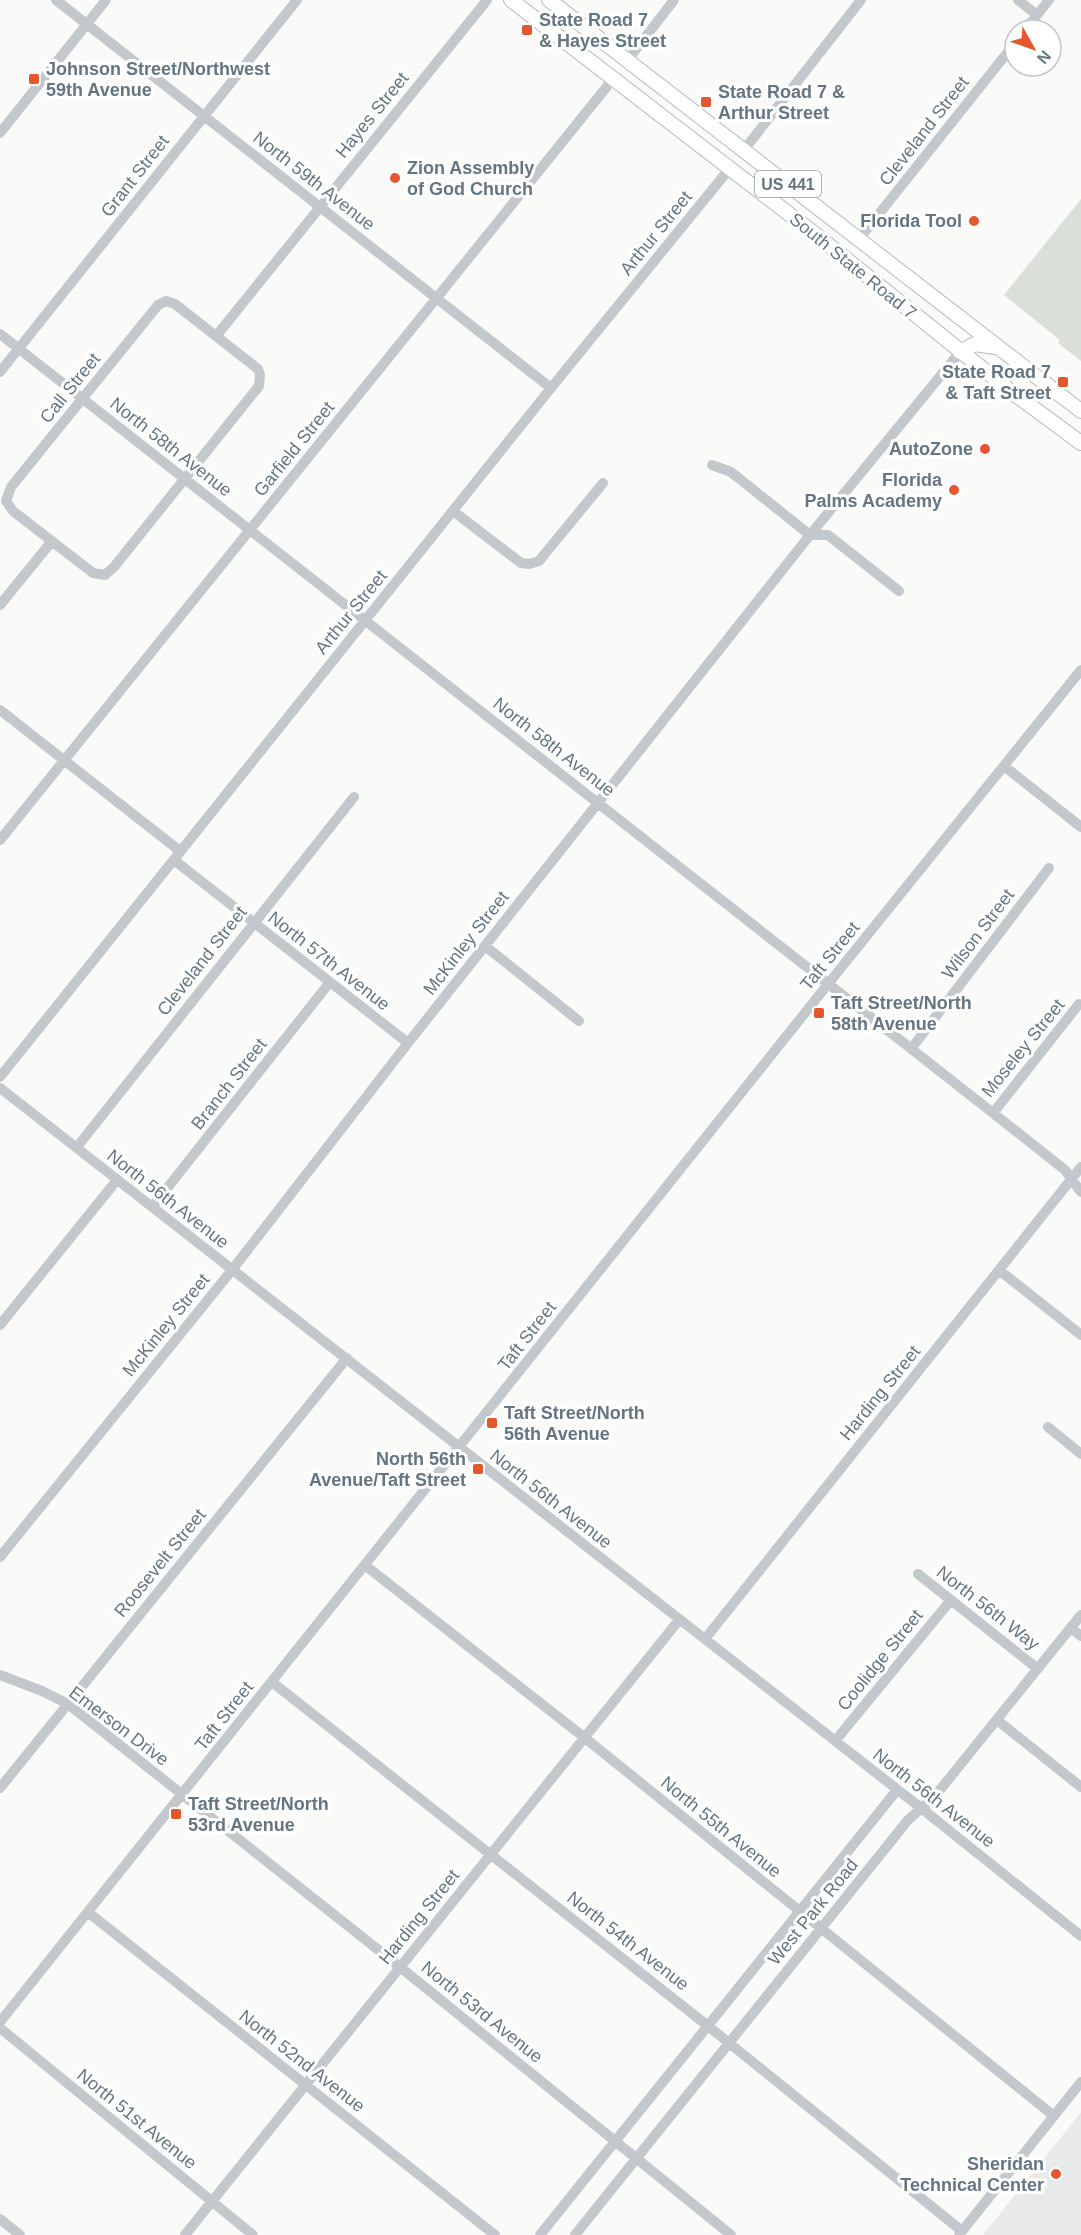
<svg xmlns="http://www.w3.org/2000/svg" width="1081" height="2235" font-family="Arial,sans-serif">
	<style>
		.built { fill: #e8e9e9 }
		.green { fill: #dadfd7 }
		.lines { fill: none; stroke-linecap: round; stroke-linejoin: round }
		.major-casing { stroke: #b5babe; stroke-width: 16 }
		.minor { stroke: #c3c8cc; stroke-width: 10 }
		.major { stroke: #fff; stroke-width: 14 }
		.poi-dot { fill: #e4572e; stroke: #fff; stroke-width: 2 }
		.labels { text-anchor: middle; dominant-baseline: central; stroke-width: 6; stroke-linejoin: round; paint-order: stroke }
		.shield { fill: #fff; stroke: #939fa8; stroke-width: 1.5 }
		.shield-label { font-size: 16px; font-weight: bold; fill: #657683 }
		.poi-label { font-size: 18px; font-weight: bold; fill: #657683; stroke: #fff; text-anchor: start }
		.street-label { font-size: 18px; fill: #657683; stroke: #fff }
	</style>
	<rect width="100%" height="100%" fill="#fafaf8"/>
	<path class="built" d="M1081,2112V2235H983Z"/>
	<path class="green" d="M1081,199V361L1058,343L1060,340L1004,295Z"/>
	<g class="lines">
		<defs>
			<path id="major" d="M511,0L815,234L1009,390L1081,443
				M549,0L1081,411
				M960,352L975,344L995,347"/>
		</defs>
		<use href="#major" class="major-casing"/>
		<path class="minor" d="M56,0L551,388
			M1018,0L1037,15
			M1025,30L1049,0
			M627,61L674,0
			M0,133L106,0
			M744,150L861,0
			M859,239L1015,43
			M166,301L175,304L258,369L260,375L259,386L114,567L105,575L93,573L13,511L6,501L11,487L158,305Z
			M0,334L993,1113L1065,1170L1081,1192
			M217,335L487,0
			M0,372L297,0
			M712,465L731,472L810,535H828L899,591
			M453,511L521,563L529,564L539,561L603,483
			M0,605L52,541
			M0,710L180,851
			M1004,766L1081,827
			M0,840L613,79
			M174,860L408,1043
			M485,946L579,1021
			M911,1049L1049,868
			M0,1077L551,388L730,168
			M0,1088L921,1808L1081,1936
			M993,1113L1079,1004
			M77,1147L354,797
			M153,1206L330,982
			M999,1270L1081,1335
			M0,1325L117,1180
			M1048,1427L1081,1454
			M0,1557L232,1270L408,1043L810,535L960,352
			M366,1566L585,1738L1054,2116
			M918,1574L1038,1669
			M1071,1628L1081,1636
			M705,1639L1081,1167
			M0,1675L42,1691L68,1704L400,1967L731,2235
			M272,1682L708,2026L962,2231
			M997,1720L1081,1787
			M835,1741L951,1600
			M0,1788L347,1358
			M89,1913L495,2235
			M0,2022L828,984L1081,670
			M0,2028L253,2235
			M0,2219L20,2235
			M185,2235L679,1620
			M540,2235L897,1790
			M575,2235L908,1820L935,1796L1081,1615
			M959,2235L1081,2082"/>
		<use href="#major" class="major"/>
	</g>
	<g class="poi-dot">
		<rect x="521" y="24" width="12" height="12" rx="3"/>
		<rect x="28" y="73" width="12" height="12" rx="3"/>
		<rect x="700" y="96" width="12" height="12" rx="3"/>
		<circle cx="395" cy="178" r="6"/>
		<circle cx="974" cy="221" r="6"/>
		<rect x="1057" y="376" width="12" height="12" rx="3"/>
		<circle cx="985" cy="449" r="6"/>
		<circle cx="954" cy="490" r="6"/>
		<rect x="813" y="1007" width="12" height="12" rx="3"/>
		<rect x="486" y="1417" width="12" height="12" rx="3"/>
		<rect x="472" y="1463" width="12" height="12" rx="3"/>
		<rect x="170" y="1808" width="12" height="12" rx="3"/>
		<circle cx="1056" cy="2174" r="6"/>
	</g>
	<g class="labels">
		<rect class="shield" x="755" y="171" width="66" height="26" rx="4.5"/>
		<g class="shield-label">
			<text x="788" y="184">US 441</text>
		</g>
		<g class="poi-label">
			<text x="539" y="20">State Road 7<tspan x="539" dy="21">&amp; Hayes Street</tspan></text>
			<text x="46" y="69">Johnson Street/Northwest<tspan x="46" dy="21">59th Avenue</tspan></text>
			<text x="718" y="92">State Road 7 &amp;<tspan x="718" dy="21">Arthur Street</tspan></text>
			<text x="407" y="168">Zion Assembly<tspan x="407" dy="21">of God Church</tspan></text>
			<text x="962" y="221" text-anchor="end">Florida Tool</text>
			<text x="1051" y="372" text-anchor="end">State Road 7<tspan x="1051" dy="21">&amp; Taft Street</tspan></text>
			<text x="973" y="449" text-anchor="end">AutoZone</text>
			<text x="942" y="480" text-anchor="end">Florida<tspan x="942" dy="21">Palms Academy</tspan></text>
			<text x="831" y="1003">Taft Street/North<tspan x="831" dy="21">58th Avenue</tspan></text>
			<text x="504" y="1413">Taft Street/North<tspan x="504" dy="21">56th Avenue</tspan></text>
			<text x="466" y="1459" text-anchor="end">North 56th<tspan x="466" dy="21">Avenue/Taft Street</tspan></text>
			<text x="188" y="1804">Taft Street/North<tspan x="188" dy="21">53rd Avenue</tspan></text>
			<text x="1044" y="2164" text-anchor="end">Sheridan<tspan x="1044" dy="21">Technical Center</tspan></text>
		</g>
		<g class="street-label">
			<text transform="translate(372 115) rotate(-51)">Hayes Street</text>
			<text transform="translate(924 131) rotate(-52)">Cleveland Street</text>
			<text transform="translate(135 176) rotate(-52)">Grant Street</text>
			<text transform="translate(314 181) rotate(38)">North 59th Avenue</text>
			<text transform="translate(656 233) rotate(-51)">Arthur Street</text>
			<text transform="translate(853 266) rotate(39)">South State Road 7</text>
			<text transform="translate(70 388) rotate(-51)">Call Street</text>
			<text transform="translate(171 447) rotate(38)">North 58th Avenue</text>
			<text transform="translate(294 449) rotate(-51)">Garfield Street</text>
			<text transform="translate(351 612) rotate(-51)">Arthur Street</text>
			<text transform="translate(554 747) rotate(38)">North 58th Avenue</text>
			<text transform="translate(978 934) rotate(-53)">Wilson Street</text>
			<text transform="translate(466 943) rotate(-52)">McKinley Street</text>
			<text transform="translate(830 956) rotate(-51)">Taft Street</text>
			<text transform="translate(202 961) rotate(-52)">Cleveland Street</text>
			<text transform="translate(329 961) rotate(38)">North 57th Avenue</text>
			<text transform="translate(1023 1048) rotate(-51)">Moseley Street</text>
			<text transform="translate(229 1084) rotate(-52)">Branch Street</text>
			<text transform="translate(168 1199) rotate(38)">North 56th Avenue</text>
			<text transform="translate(166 1325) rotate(-51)">McKinley Street</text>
			<text transform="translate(527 1336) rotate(-52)">Taft Street</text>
			<text transform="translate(880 1393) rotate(-51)">Harding Street</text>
			<text transform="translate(551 1499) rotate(38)">North 56th Avenue</text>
			<text transform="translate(160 1563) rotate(-51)">Roosevelt Street</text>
			<text transform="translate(988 1608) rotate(38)">North 56th Way</text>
			<text transform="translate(880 1660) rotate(-51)">Coolidge Street</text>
			<text transform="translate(224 1716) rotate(-52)">Taft Street</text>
			<text transform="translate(119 1726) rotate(37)">Emerson Drive</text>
			<text transform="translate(934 1798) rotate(38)">North 56th Avenue</text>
			<text transform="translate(721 1827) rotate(39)">North 55th Avenue</text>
			<text transform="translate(813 1912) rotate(-51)">West Park Road</text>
			<text transform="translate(419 1917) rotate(-51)">Harding Street</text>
			<text transform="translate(628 1941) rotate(38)">North 54th Avenue</text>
			<text transform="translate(482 2012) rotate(39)">North 53rd Avenue</text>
			<text transform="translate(302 2061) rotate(38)">North 52nd Avenue</text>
			<text transform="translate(137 2119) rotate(39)">North 51st Avenue</text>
		</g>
	</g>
	<g transform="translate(1033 48) rotate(130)"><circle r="28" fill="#ffffff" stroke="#c1c8cd" stroke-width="1.5"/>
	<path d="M0-4.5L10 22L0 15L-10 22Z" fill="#e4572e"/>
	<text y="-9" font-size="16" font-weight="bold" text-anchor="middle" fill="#657683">N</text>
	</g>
</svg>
